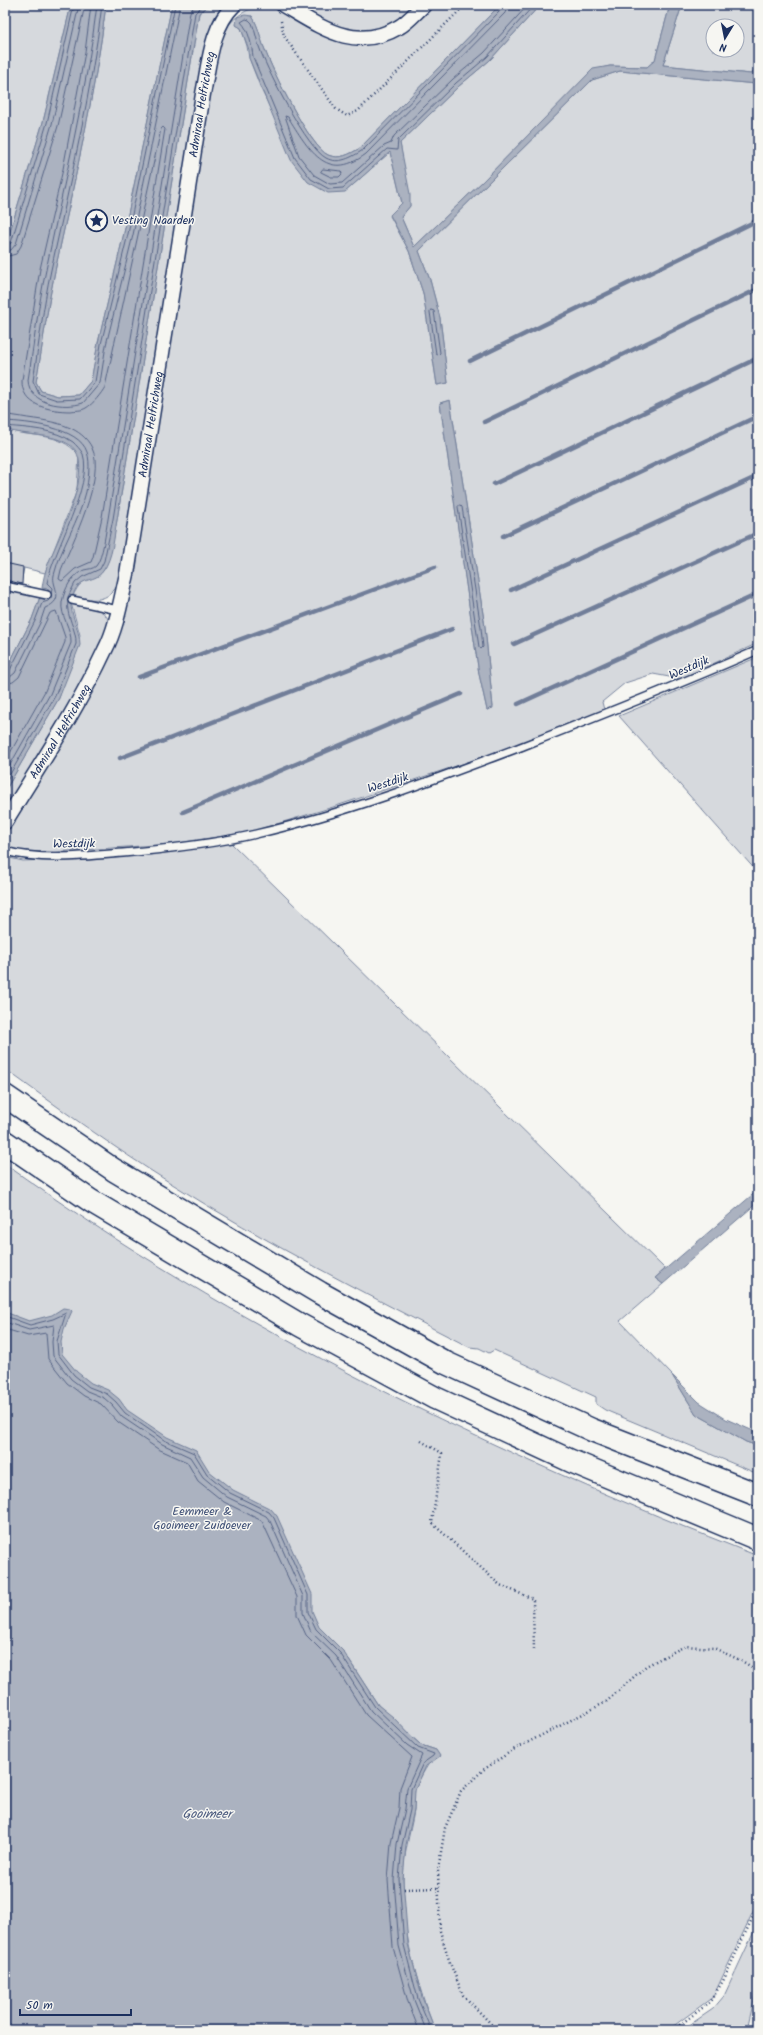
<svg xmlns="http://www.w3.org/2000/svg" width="763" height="2035" font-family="Kalam,sans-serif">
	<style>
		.green { fill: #d6d9dd; stroke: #78849e; fill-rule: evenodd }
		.water { fill: #abb2c0; stroke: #717e99 }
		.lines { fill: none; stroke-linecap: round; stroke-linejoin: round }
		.shore { stroke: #556385; stroke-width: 1 }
		.stream { stroke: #717e99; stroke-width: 4.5 }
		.building { fill: #c0c4cd; stroke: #1b2f5e }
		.lane-casing { stroke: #1b2f5e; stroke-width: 10 }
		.street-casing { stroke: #1b2f5e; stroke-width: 17 }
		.highway-casing { stroke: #1b2f5e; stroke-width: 25 }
		.path { stroke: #1b2f5e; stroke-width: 2.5; stroke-dasharray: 1 3; stroke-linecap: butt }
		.lane { stroke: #f6f6f2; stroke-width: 7 }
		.street { stroke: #f6f6f2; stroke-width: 14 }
		.highway { stroke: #f6f6f2; stroke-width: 22 }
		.labels { text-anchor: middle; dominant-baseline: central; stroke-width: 3; stroke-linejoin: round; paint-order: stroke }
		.street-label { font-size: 12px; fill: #1b2f5e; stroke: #f6f6f2 }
		.poi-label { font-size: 12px; fill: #1b2f5e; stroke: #f6f6f2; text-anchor: start }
		.park-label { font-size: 12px; fill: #405177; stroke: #f6f6f2 }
		.water-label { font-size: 13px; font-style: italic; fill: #46567b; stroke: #f6f6f2 }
	</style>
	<rect width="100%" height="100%" fill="#f6f6f2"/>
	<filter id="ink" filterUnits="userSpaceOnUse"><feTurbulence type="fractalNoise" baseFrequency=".025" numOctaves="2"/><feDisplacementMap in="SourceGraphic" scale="8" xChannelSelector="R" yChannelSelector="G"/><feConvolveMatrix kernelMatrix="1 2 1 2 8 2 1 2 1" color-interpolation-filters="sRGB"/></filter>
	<g filter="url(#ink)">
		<path class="green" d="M5,5H71L43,122L5,248Z
			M106,5H172L124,233L98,343L91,381L79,395L58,396L41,391L36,382C43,345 47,307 55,271C74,182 95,95 106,5Z
			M210,5H226L122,578C109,602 98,602 73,596C83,573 93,583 103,571C111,561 114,534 117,520L199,13Z
			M296,5H418L408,16L375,33L338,31Z
			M430,5H500L360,148C350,154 340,160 328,155C310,147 272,70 265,50C260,39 259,27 252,16L236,25L241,28L247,46L249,58L261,89L279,127L345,192L390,152L402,203L390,216L409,251L423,293L437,385L448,383L440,318L430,280L419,251L592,80L620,71L756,84L758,81V643L680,679L653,674L625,683L602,702L604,710L495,753L333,807L250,832L170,844L54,852L18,851L8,848L5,845V830L108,653L217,49C221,42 223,32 228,26C235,16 250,7 262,6C281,5 346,34 368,43ZM450,400L485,627L493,707L487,710L479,674L440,403Z
			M540,5H670L655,60L647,67L610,66L593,70L483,181L414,247L401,217L410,206L400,143L459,86L490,60Z
			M682,5H758V65L751,74L663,65ZM713,26H737V50H713Z
			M5,429C33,439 57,430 79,455L77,490L45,573L24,568L21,583L5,580Z
			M5,589L40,597L32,619L5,672Z
			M71,603C88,608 107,606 110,626L69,709L5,815V791L59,698L80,635Z
			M758,657V873L619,716Z
			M231,843L665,1269L655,1278L663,1284L620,1321L672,1375L696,1414L746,1442L758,1446V1474L605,1410L596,1404V1397L494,1350L489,1353L479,1348L469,1347C368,1295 266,1243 169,1182C113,1147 59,1108 5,1069V857L23,861L151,855Z
			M5,1164C236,1329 494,1454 758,1556V1901L713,1997L668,2030H435C416,1982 402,1932 403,1880C403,1856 410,1834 414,1811C415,1804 413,1797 415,1790C420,1775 430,1764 436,1750L421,1745L378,1705L349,1660L5,1862Z
			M758,1923V1982L747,2030H682L713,2009L724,1996Z"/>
		<path class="water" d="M71,5H106C95,95 74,182 55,271C47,307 43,345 36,382L41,391L58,396L79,395L91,381L98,343L124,233L172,5H210L199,13L117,520C114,536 113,558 103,571C94,585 76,573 71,603C70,613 80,631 80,645L59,698L5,791V672L32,619L40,597L46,598L48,589L42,588C43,580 45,572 48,564C57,540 98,464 70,445C50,432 27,437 5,429V248L43,122Z
			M500,5H540L490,60L459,86L400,143L410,194V206L401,217L414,247L483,181L593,69L610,66L647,67L655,60L670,5H682L663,65L751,74L758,65V81L756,84L620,71L592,80L419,251L430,280L440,318L448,383L437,385L423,293L409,251L390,215L402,203L390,152L345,192L328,193L308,182L291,160L249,58V50L241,28L236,25L237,17L245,15L252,16C259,27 260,38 265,50C272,70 310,147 328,155C340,160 350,154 360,148Z
			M450,400L485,627L493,708L487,710L479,674L440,403Z
			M758,1190V1202L663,1284L655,1278Z
			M63,1308L70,1309L72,1311L64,1329L61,1342L62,1354L77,1372L91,1383L108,1390L119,1399L127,1410L167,1437L196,1450L209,1471L233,1490L271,1509L277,1516L312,1594V1611L319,1627L343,1651L378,1705L393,1717L413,1738L421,1745L436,1750L440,1756L426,1766L415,1790L414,1810L406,1845L403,1880L408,1944L422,1997L435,2030H5V1312L29,1321L52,1315Z
			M672,1375L699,1402L726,1419L758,1433V1446L746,1442L696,1414Z"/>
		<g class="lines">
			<path class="shore" d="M97,5C86,95 64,182 46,270C38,306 34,344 28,380C29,405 65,409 83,403L100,383L106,345L133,235L180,5
				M102,5C91,95 70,182 51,270C43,307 39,344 33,381L39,394L57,400L80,399L95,382L101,344L128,234L175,5
				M503,5L501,10L363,150C352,157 339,165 326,158C307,148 269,74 261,52C257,43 256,33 252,23L249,20L246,19L241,22C249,30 252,46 253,57L295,158L311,179L329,189L343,188L387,149L397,150L398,140L456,83L487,57L534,5
				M508,5L505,13L366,154C326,184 308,148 288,117L285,116L299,156L314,175L330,184L342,183L384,146L391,143L394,136L453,79L484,53L528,5
				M323,169L341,171L342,174L339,177H331L321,172Z
				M5,246L11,243L47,123L74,5
				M5,251L11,250L16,244L52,124L79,5
				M5,257L16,254L21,246L58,126L85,5
				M431,310L434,311L440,353L438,355L436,354L430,312Z
				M5,415C15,415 25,418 35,419C56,422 82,427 92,448C106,476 72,543 61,570L59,579L62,581L75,569L91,562L93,557L102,517L165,129L163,127L161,129L105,387C101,394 93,404 86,408C81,411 76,410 71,411C50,411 21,406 22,380L40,269L63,169L85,52L91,5
				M5,421C27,422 79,427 87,452C91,463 88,481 86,492C79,521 61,547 54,575C51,587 67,599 45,608L40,623L15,673L10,677L5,678
				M5,426C27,428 55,429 73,442C76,445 81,450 83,454C93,485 54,549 47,583L52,588L51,594
				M460,505L462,507L481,628L483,647L481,649L479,647L458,507Z
				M68,597L75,583L82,577L100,569L104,561L113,519L195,13L203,5
				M5,673L10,670L35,621L42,603L48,601L51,598
				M5,684L13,682L19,677L50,613L56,611L65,637V642L45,691L5,762
				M5,774L50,694L71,643C72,629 60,616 62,602C65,588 71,576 84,570C88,569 93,569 96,566C103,558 106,529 108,519L190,12L195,5
				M5,783L55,696L76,644C77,629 65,616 68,601
				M5,1316L30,1325L53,1319L66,1313L57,1341L58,1354L74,1375L89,1387L107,1394L116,1402L125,1413L164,1440L194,1453L207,1474L230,1493L269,1512L274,1518L308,1595V1612L316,1629L340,1653L375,1707L418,1748L434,1754L433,1756L423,1763L411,1789L410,1810L402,1845L399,1879L404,1945L418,1999L431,2030
				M5,1322L29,1330L54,1325L52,1342L53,1356L71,1379L87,1391L104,1398L112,1405L122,1417L162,1444L190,1457L203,1477L227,1497L266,1516L270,1521L303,1596V1613L311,1632L336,1656L371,1711L407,1745L422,1755L407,1788L405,1809L397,1844L394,1880L399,1946L414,2000L426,2030
				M5,1329L28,1336L46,1333L48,1359L67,1383L84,1396L101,1404L118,1422L158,1449L187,1462L198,1481L224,1502L262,1521L297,1597V1615L306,1635L331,1660L366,1715L412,1757L400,1788L399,1808L391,1843L388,1880L393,1947L408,2002L419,2030"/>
			<path class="stream" d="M470,361L758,220
				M484,422L758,289
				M494,484L758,358
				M503,536L758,416
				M511,590L758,476
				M514,644L758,533
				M139,677L435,567
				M518,704L758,594
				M120,758L452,629
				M183,812L461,694"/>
		</g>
		<path class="building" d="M5,563L23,567L22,584L5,580Z"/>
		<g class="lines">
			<defs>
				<path id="lane" d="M5,586L47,595
					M72,600L118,610
					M5,851C40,861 86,856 123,853C168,849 213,844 256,834C347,813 436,779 523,746C602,715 681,684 758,650"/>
				<g id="street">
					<path d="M283,5C321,27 355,53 399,27C408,22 416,12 424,5"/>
					<path id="s1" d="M5,822C39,766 77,710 105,650C117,627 121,599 127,574L203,94C209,65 211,27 234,5"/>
				</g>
				<path id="highway" d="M5,1096L114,1170L320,1293L446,1363L592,1430L758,1495
					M5,1142L91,1201L300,1325L435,1398L571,1461L758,1539"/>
			</defs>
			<use href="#lane" class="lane-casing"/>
			<use href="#street" class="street-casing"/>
			<use href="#highway" class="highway-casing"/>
			<path class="path" d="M281,21L284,36L336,109L347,116L358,111L465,5
				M421,1441L442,1453L432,1523L500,1585L533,1599L534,1651
				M404,1889L439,1888
				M497,2030L463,1995L450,1963L440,1931L438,1870L445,1828L461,1791L483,1770L513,1750L606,1702L646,1666L685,1646L714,1648L742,1661L758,1671
				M673,2030L709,2003L723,1981L758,1906"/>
			<use href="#lane" class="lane"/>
			<use href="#street" class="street"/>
			<use href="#highway" class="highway"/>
		</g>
	</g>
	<defs>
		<symbol id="sight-ring" viewBox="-11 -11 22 22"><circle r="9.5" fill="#f6f6f2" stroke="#1b2f5e" stroke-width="1.5"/><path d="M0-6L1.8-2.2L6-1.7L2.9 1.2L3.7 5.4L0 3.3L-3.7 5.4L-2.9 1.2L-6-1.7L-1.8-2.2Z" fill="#1b2f5e"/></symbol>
	</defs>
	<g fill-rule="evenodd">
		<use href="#sight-ring" x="84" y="208" width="25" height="25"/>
	</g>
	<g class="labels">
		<g class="street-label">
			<text stroke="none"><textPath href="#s1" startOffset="754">Admiraal Helfrichweg</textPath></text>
			<text stroke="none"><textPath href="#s1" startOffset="430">Admiraal Helfrichweg</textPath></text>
			<text transform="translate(689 668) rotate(-23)">Westdijk</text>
			<text stroke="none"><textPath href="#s1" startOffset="106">Admiraal Helfrichweg</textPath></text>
			<text transform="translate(388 783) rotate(-18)">Westdijk</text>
			<text transform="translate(74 844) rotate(-1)">Westdijk</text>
		</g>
		<g class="poi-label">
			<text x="112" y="220">Vesting Naarden</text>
		</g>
		<g class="park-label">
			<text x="202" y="1511">Eemmeer &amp;<tspan x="202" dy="14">Gooimeer Zuidoever</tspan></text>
		</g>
		<g class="water-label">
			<text x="207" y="1814">Gooimeer</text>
		</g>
	</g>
	<rect width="763" height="2035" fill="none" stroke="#f6f6f2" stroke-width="20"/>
	<rect x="10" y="10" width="743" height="2015" fill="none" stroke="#1b2f5e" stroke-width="1.5" filter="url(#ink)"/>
	<g transform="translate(725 38) rotate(190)"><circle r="19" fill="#f6f6f2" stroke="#9ea6b7"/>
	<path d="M0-3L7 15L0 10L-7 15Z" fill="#1b2f5e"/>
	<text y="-6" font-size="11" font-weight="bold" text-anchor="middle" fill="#1b2f5e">N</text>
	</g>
	<path d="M20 2009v6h111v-6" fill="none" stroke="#1b2f5e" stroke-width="2"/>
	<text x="26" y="2009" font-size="12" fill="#1b2f5e" stroke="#f6f6f2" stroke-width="3" paint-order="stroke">50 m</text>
</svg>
